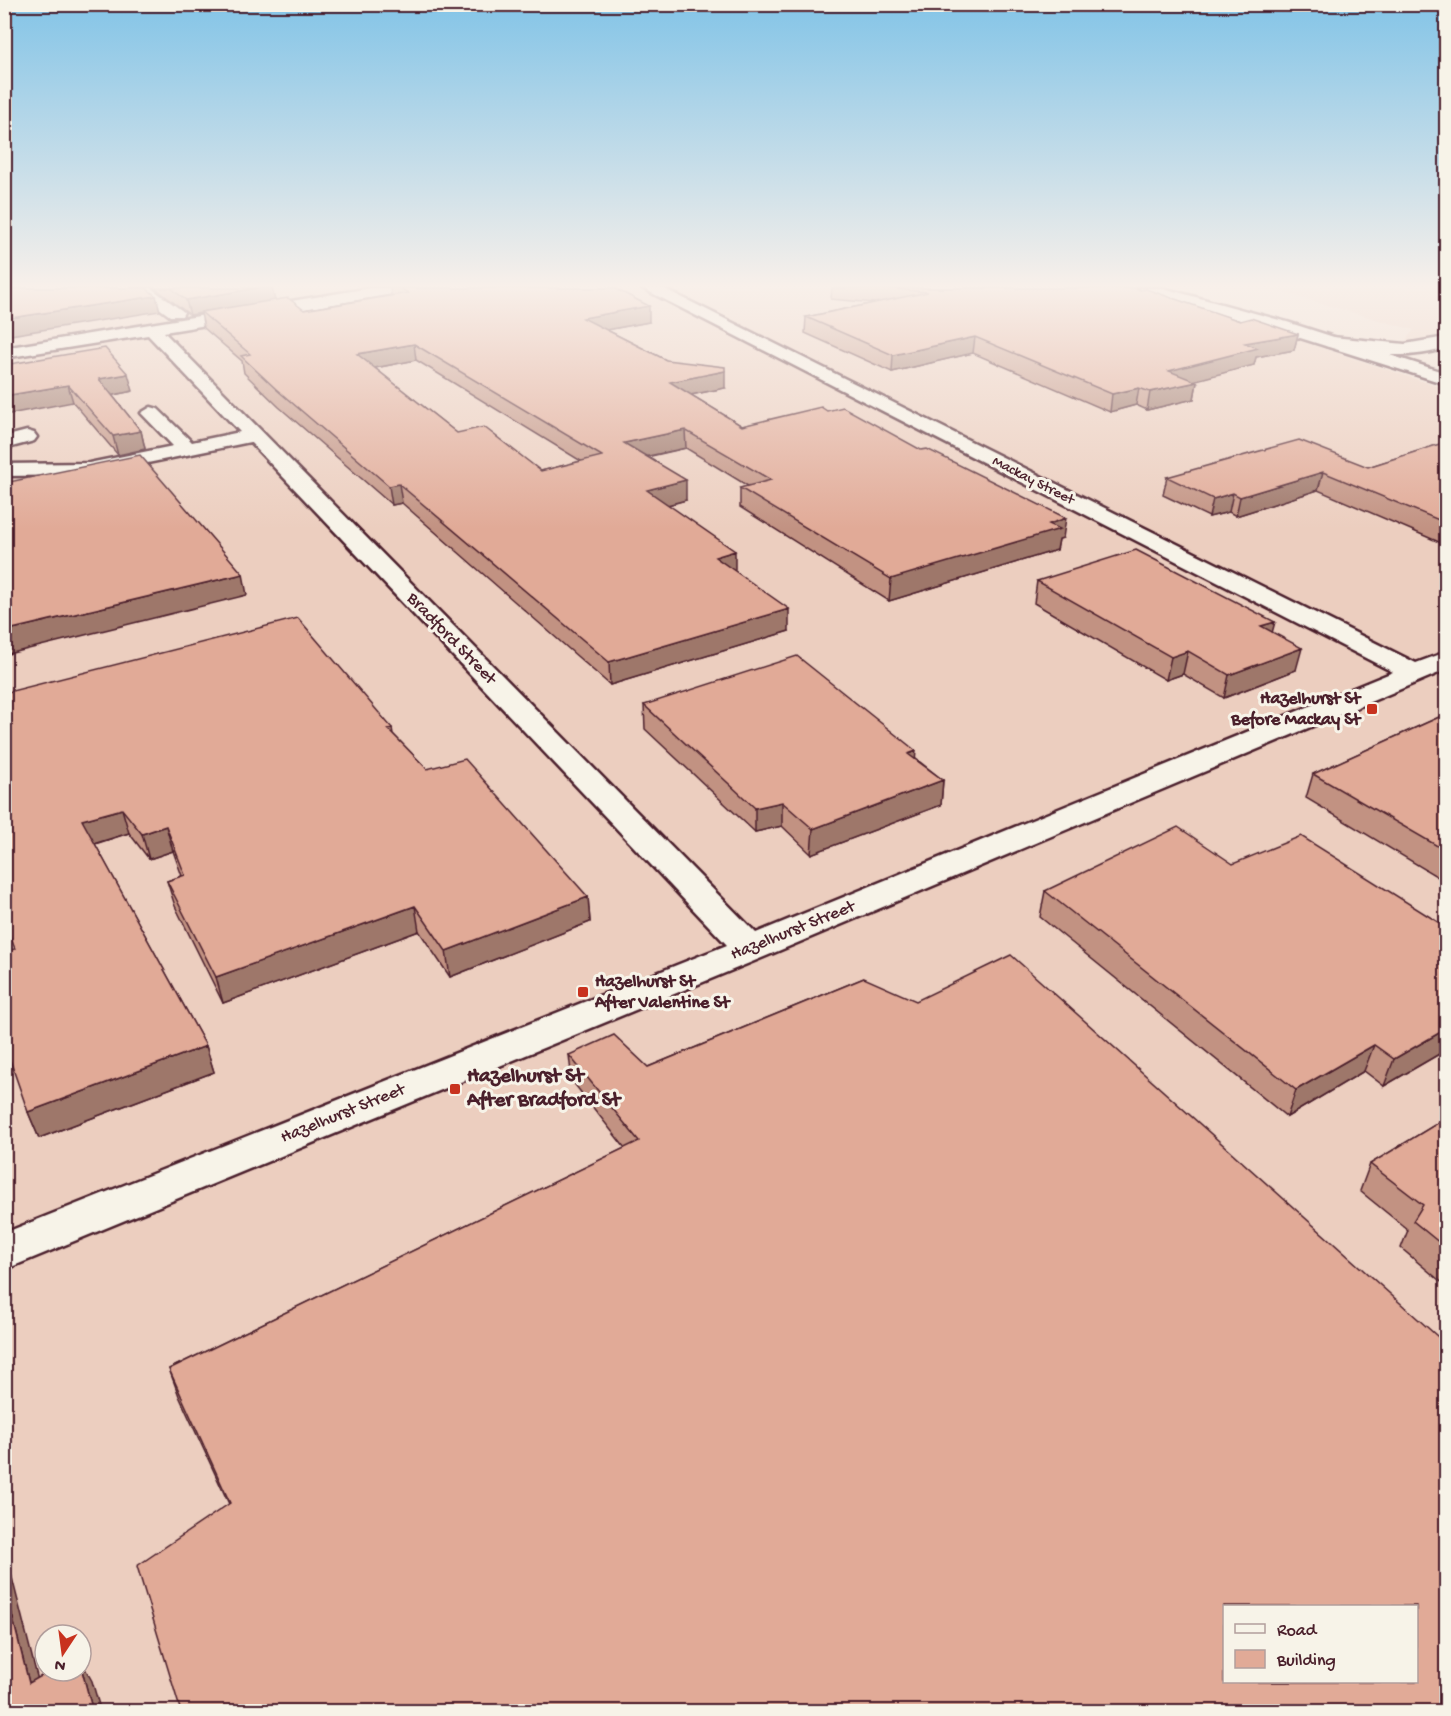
<svg xmlns="http://www.w3.org/2000/svg" width="1451" height="1716" font-family="'Gochi Hand',sans-serif">
	<style>
		.built { fill: #eccebf; fill-rule: evenodd }
		.lines { fill: none; stroke-linecap: round; stroke-linejoin: round }
		.minor-casing { stroke: #4a1f2b; stroke-width: 5 }
		.major-casing { stroke: #4a1f2b; stroke-width: 5 }
		.minor { fill: #f7f3e8; fill-rule: evenodd }
		.major { fill: #f7f3e8; fill-rule: evenodd }
		.wall { fill: #c29282; stroke: #4a1f2b; stroke-width: 1.5; fill-rule: evenodd }
		.shaded-wall { fill: #9e776a; stroke: #4a1f2b; stroke-width: 1.5 }
		.building { fill: #e1aa97; stroke: #4a1f2b; stroke-width: 1.5; fill-rule: evenodd }
		.poi-dot { fill: #c8321e; stroke: #f7f3e8; stroke-width: 2 }
		.labels { text-anchor: middle; dominant-baseline: central; stroke-width: 6; stroke-linejoin: round; paint-order: stroke }
		.far-street-label { font-size: 15px; fill: #4a1f2b; stroke: #f7f3e8 }
		.street-label { font-size: 18px; fill: #4a1f2b; stroke: #f7f3e8 }
		.poi-label { font-size: 18px; font-weight: bold; fill: #4a1f2b; stroke: #f7f3e8; text-anchor: end }
		.near-poi-label { font-size: 21px; font-weight: bold; fill: #4a1f2b; stroke: #f7f3e8; text-anchor: start }
	</style>
	<rect width="100%" height="100%" fill="#f0ddd0"/>
	<filter id="ink" filterUnits="userSpaceOnUse"><feTurbulence type="fractalNoise" baseFrequency=".0167" numOctaves="2"/><feDisplacementMap in="SourceGraphic" scale="12" xChannelSelector="R" yChannelSelector="G"/><feConvolveMatrix kernelMatrix="1 2 1 2 8 2 1 2 1" color-interpolation-filters="sRGB"/></filter>
	<g filter="url(#ink)">
		<path class="built" d="M5,288H1117L1194,306L1446,389V1711L5,1712ZM1224,1606H1416V1682H1224ZM45,1635H81V1671H45Z
			M1267,288H1446V352L1406,340L1414,330Z"/>
		<g class="lines">
			<defs>
				<path id="minor" d="M132,288H151L184,312L182,316H170Z
					M370,288H409L401,293L164,332L756,933L1393,672L642,288H663L1416,663L1446,652V670L764,957L4,1270V1233L727,945L250,442L89,475L4,476V464L89,463L173,446L141,413L151,407L158,409L192,442L240,432L148,335L4,358V348Z
					M1332,337L1405,344L1446,337V348C1409,360 1363,355 1326,346L1323,342L1326,338Z
					M27,431L34,433L37,437L34,441L4,449V437Z"/>
				<path id="major" d="M1136,288H1163L1287,322L1446,373V384L1275,330L1138,291Z"/>
			</defs>
			<use href="#minor" class="minor-casing"/>
			<use href="#major" class="major-casing"/>
			<use href="#minor" class="minor"/>
			<use href="#major" class="major"/>
		</g>
		<path class="wall" d="M155,288H272L274,300L304,310L391,295L390,288H614L649,322L607,330L666,360L725,388L691,395L742,426L827,411L1063,538L1059,539L1057,550L889,601L740,507V488L748,486L686,448L647,457L686,500L668,505L735,571L789,631L610,685L402,503L392,505L279,407L244,373L242,361L204,328L201,313L190,315ZM416,360L581,461L541,471L457,433L375,368Z
			M832,288H1136L1240,321L1298,334L1294,350L1256,357L1254,365L1194,380L1197,382L1194,399L1147,410L1136,405L1110,412L973,353L892,372L805,333L806,317L875,303L831,299Z
			M4,365L133,391L112,395L141,431L145,449L118,455L73,402Z
			M1446,442V545L1318,490L1236,516L1229,512L1209,517L1163,495L1167,477L1368,467Z
			M1037,581L1272,632L1296,670L1224,698L1183,674L1166,680L1034,603Z
			M4,693L392,728L393,734L427,769L588,897L590,922L450,977L419,931L223,1003L175,906L167,881L182,876L173,851L149,859L129,833L95,844L206,1046L214,1072L39,1138L28,1112L15,949Z
			M644,705L916,759L943,780L941,805L811,854L782,826L755,832L645,729Z
			M1446,714V882L1306,798L1313,774Z
			M1233,864L1446,927V1050L1384,1086L1364,1071L1287,1117L1040,917L1045,891Z
			M864,978L229,1504L179,1396L169,1369L625,1148L572,1081L569,1055L648,1067Z
			M1446,1118V1286L1401,1248L1408,1230L1360,1191L1370,1164Z"/>
		<path class="shaded-wall" d="M258,288H272L275,301L201,312V313L190,315L186,300Z
			M156,296L160,311L4,336V319Z
			M649,306V322L584,334L583,318Z
			M1298,334L1294,350L1256,357L1254,365L1166,388L1169,371L1245,343Z
			M975,337L973,353L892,372L893,355Z
			M414,344L416,360L359,371L357,354Z
			M725,371V388L670,399V382Z
			M128,374L133,391L104,397L99,379Z
			M1197,382L1194,399L1147,410L1150,392Z
			M68,385L73,402L4,415V396Z
			M1139,388L1136,405L1110,412L1112,394Z
			M685,430L686,448L625,461L624,443Z
			M141,431L145,449L118,455L113,436Z
			M1323,472L1318,490L1236,516L1240,497Z
			M686,480V500L648,510L647,490Z
			M399,484L402,503L392,505L389,486Z
			M1233,493L1229,512L1209,517L1213,499Z
			M1066,518L1063,538L1059,539L1057,550L889,601L891,579Z
			M735,551V572L715,557Z
			M243,574L247,595L4,655V631Z
			M789,609V631L610,685L609,662Z
			M1275,622L1269,644L1261,626Z
			M1302,648L1296,670L1224,698L1229,675Z
			M1188,651L1183,674L1166,680L1171,657Z
			M916,751L914,775L908,754Z
			M943,780L941,805L811,854L813,829Z
			M782,802V826L755,832V808Z
			M122,809L129,833L90,845L82,820Z
			M166,826L173,851L149,859L142,834Z
			M588,897L590,922L450,977L446,951Z
			M415,906L419,931L223,1003L216,977Z
			M1446,1029V1050L1384,1086L1394,1059Z
			M1374,1045L1364,1071L1287,1117L1296,1090Z
			M206,1046L214,1072L39,1138L28,1112Z
			M4,1546L45,1708L29,1683L4,1583Z
			M81,1661L92,1681L101,1712H93L81,1667Z"/>
		<path class="building" d="M18,288H146L156,296L4,319V290Z
			M171,288H258L186,300Z
			M400,288H614L649,306L583,318L666,360L725,367V371L670,382L742,426L821,407L827,411L843,407L921,450L927,449L1066,518L1049,524L1060,529L891,579L740,488L771,480L685,430L624,443L686,480L647,490L735,551L715,557L789,609L609,662L399,484L389,486L276,389L241,356L250,354L201,312L288,298L304,310L408,293ZM414,344L602,456L541,471L484,427L457,433L357,354Z
			M884,288H1136L1140,290L1146,289L1240,321L1251,318L1298,334L1245,343L1258,348L1169,371L1197,382L1150,392L1139,388L1112,394L975,337L893,355L806,317L928,292Z
			M105,348L128,374L99,379L141,431L113,436L68,385L4,396V365Z
			M1299,440L1368,467L1446,442V523L1323,472L1240,497L1233,493L1213,499L1167,477Z
			M140,455L243,574L4,631V483Z
			M1136,550L1275,622L1261,626L1302,648L1229,675L1188,651L1171,657L1037,581Z
			M298,618L392,728L388,729L427,769L465,759L588,897L446,951L415,906L216,977L167,881L185,875L166,826L142,834L122,809L82,820L206,1046L28,1112L4,1043V951L15,949L4,920V693Z
			M797,656L916,751L908,754L943,780L813,829L782,802L755,808L644,705Z
			M1446,714V851L1313,774Z
			M1178,827L1233,864L1301,836L1446,927V1029L1394,1059L1374,1045L1296,1090L1045,891Z
			M1011,955L1446,1344V1712H181L137,1566L230,1503L169,1369L639,1141L569,1055L614,1035L648,1067L864,978L916,1001ZM1224,1606H1416V1682H1224Z
			M1446,1118V1248L1413,1221L1423,1205L1370,1164Z
			M4,1583L29,1683L50,1671H81V1667L93,1712H4Z"/>
	</g>
	<linearGradient id="sky" x2="0" y2="1"><stop stop-color="#83c4e7"/><stop offset="0.54" stop-color="#f8f0ea"/><stop offset="1" stop-color="#f8f0ea" stop-opacity="0"/></linearGradient>
	<rect width="1451" height="529" fill="url(#sky)"/>
	<g class="poi-dot">
		<rect x="1366" y="703" width="12" height="12" rx="3"/>
		<rect x="577" y="986" width="12" height="12" rx="3"/>
		<rect x="449" y="1083" width="12" height="12" rx="3"/>
	</g>
	<g class="labels">
		<g class="far-street-label">
			<text transform="translate(1033 481) rotate(27)">Mackay Street</text>
		</g>
		<g class="street-label">
			<text transform="translate(451 639) rotate(46)">Bradford Street</text>
			<text transform="translate(793 931) rotate(-22)">Hazelhurst Street</text>
			<text transform="translate(343 1114) rotate(-22)">Hazelhurst Street</text>
		</g>
		<g class="poi-label">
			<text x="1360" y="699">Hazelhurst St<tspan x="1360" dy="21">Before Mackay St</tspan></text>
			<text x="595" y="982" text-anchor="start">Hazelhurst St<tspan x="595" dy="21">After Valentine St</tspan></text>
		</g>
		<g class="near-poi-label">
			<text x="467" y="1077">Hazelhurst St<tspan x="467" dy="24">After Bradford St</tspan></text>
		</g>
	</g>
	<rect width="1451" height="1716" fill="none" stroke="#f7f3e8" stroke-width="24"/>
	<rect x="12" y="12" width="1427" height="1692" fill="none" stroke="#4a1f2b" stroke-width="2" filter="url(#ink)"/>
	<rect x="1223" y="1605" width="195" height="78" fill="#f7f3e8" stroke="#b29e9c" stroke-width="1.5"/>
	<rect x="1235" y="1624" width="30" height="9" fill="#f7f3e8" stroke="#b29e9c" stroke-width="1.5"/>
	<text x="1277" y="1635" font-size="18" fill="#4a1f2b">Road</text>
	<rect x="1235" y="1650" width="30" height="18" fill="#e1aa97" stroke="#b29e9c" stroke-width="1.5"/>
	<text x="1277" y="1665" font-size="18" fill="#4a1f2b">Building</text>
	<g transform="translate(63 1653) rotate(193)"><circle r="28" fill="#f7f3e8" stroke="#b29e9c" stroke-width="1.5"/>
	<path d="M0-4.5L10 22L0 15L-10 22Z" fill="#c8321e"/>
	<text y="-9" font-size="16" font-weight="bold" text-anchor="middle" fill="#4a1f2b">N</text>
	</g>
</svg>
